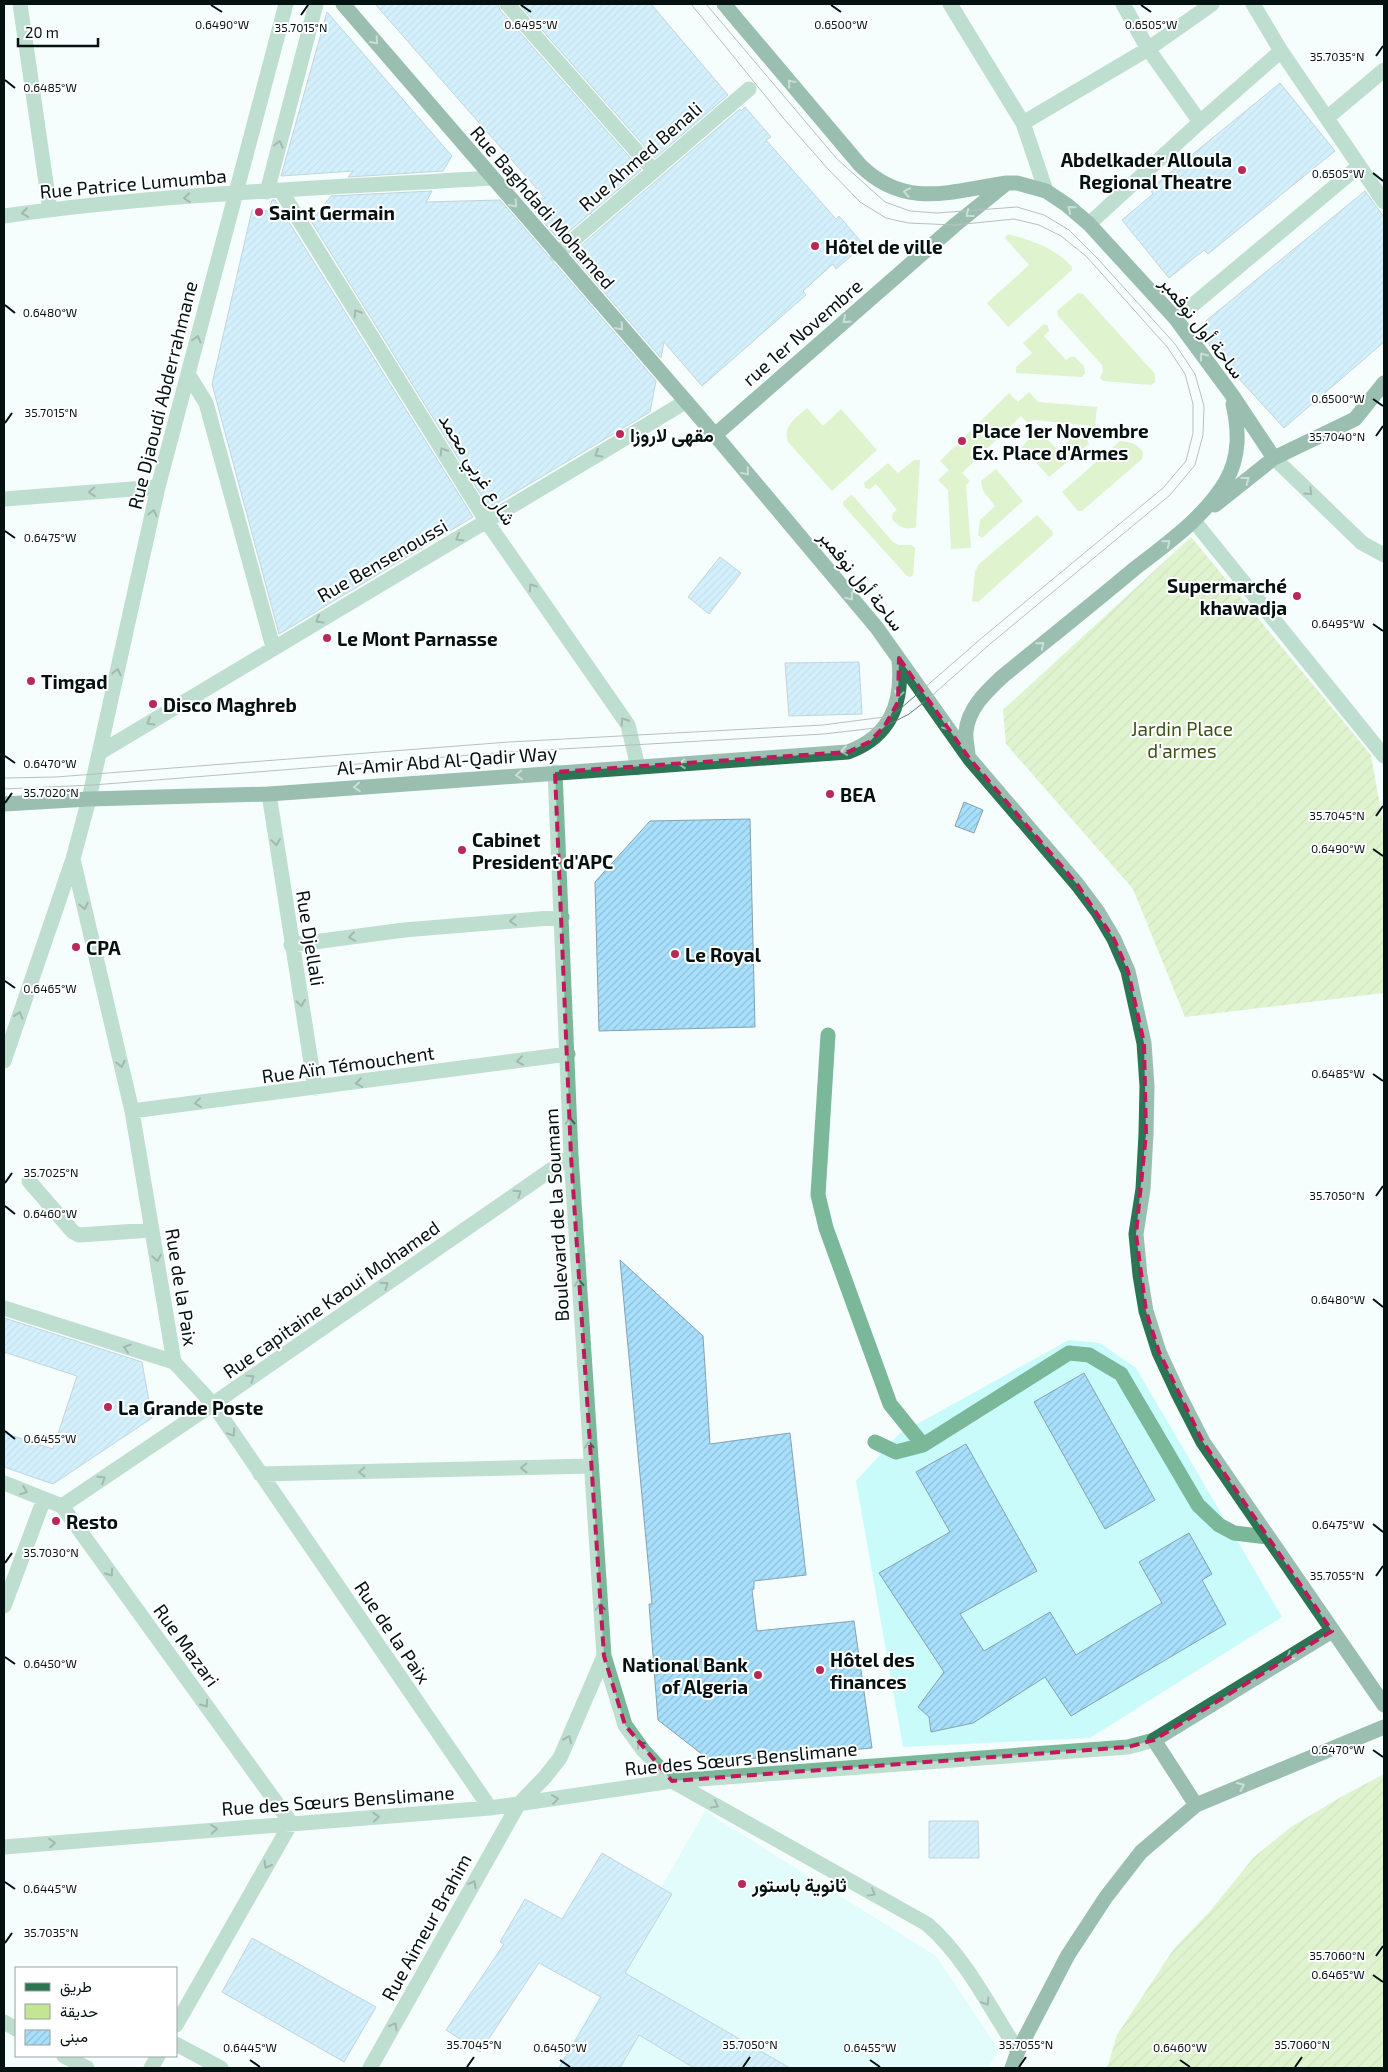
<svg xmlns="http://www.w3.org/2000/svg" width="1388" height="2072" font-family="'Exo 2',Vazirmatn,sans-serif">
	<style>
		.built { fill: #c9fbfa }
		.green { fill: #c3e695 }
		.garden { fill: url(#garden-furrows) }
		.building { fill: url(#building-hatch); stroke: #84a2b2 }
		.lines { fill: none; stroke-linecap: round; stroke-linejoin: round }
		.minor { stroke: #7ab899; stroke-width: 15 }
		.major { stroke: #2b7454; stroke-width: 15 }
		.tram { stroke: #6b7676; stroke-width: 1 }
		.oneway { stroke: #95baaa }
		.oneway2 { stroke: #3f6455 }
		.marked { fill: none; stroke: #c2185b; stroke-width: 4; stroke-dasharray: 10 6; stroke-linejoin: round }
		.ticks { fill: none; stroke: #041111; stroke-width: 2 }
		.poi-dot { fill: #b82959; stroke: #fff; stroke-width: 2 }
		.labels { text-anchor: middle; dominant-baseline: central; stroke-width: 4; stroke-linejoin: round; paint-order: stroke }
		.street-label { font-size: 19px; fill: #041111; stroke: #fff }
		.poi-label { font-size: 19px; font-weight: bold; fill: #041111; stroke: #fff; text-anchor: start }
		.park-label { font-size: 19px; fill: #3b5117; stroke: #fff }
		.ticks-label { font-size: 12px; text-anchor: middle; fill: #041111; stroke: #fff; stroke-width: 4; stroke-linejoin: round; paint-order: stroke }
	</style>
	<defs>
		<pattern id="garden-furrows" width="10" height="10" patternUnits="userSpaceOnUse" patternTransform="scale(1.25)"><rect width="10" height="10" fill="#c3e695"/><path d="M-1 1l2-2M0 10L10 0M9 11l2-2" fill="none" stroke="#a6c47f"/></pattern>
		<pattern id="building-hatch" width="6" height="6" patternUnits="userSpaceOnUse" patternTransform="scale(1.25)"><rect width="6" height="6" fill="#a8e0fc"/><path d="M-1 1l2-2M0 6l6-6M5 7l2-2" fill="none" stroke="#8fbfd7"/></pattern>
	</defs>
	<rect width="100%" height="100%" fill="#f6fdfd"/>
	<path class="built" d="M1069,1340L1100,1343L1136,1368L1282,1617L1090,1738L903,1747L856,1481L899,1434Z
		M705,1811L936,1956L999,2050L988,2068H557Z"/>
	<path class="green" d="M1008,234C1033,241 1054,247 1072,267V270L1008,327L987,303L1029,265L1005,238Z
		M1078,293L1083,294L1155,374V382L1151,385L1103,381L1100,378L1103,371L1102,365L1058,316L1057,311Z
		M1044,324L1048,326L1049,331L1044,336L1066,360L1070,357H1075L1084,366L1085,373L1082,377L1016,373V367L1032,353L1023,343Z
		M1029,392L1038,402L1097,407L1095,426L1033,420L1028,424L1021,416L962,473L970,481L966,485L971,548L951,549L948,490L938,480L949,470L940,461L1009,393L1018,402Z
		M807,408L823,426L841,409L877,450L832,491L788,442C782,426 796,418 807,408Z
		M1032,435L1046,438L1058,450L1071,439H1087L1089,444L1049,477L1022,447Z
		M1120,441C1131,442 1136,443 1143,452L1142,459L1082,511H1078L1062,492Z
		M914,460H920L916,527C906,531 898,526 892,519L893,513L897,510L876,484L870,489L865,488L864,483L888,463L898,473Z
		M996,469L1023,501L982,538L978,535L980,520L995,506L983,491L981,481Z
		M851,495L854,497L893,542L898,545H911L915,548L913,575L910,577L906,575L843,505V502Z
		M1037,515L1053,532L1052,536L978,602L972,601L975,572L979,564Z"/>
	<path class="garden" d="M1191,537L1371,755L1384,828V993L1185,1017L1133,889L1006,744L1003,710Z
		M1384,1774V2068H1107L1117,2035L1173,1950L1211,1910L1254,1857L1291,1827L1341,1797Z"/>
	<path class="building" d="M375,4H498L500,10L641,170L559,240L524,199L545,198Z
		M519,4H651L728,95L655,158Z
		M327,12L452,156L443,171L348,177L353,171L281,176Z
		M1280,83L1335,151L1208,254L1204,250L1169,278L1122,220L1153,194L1150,189Z
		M745,107L771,137L766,140L836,219L839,216L864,245L836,269L833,264L803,291L806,295L702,386L664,342L661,358L571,254L740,109L741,111Z
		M432,191L426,202L500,200L656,381L650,412L489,508L311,221L331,196Z
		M1365,191L1384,217V342L1284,428L1210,347L1203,325L1207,320Z
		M272,200H275L473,517L279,634L212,384L252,210L269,211Z
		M720,557L741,573L709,614L688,597Z
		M859,662L862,714L789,716L785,663Z
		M964,802L983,810L974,833L955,826Z
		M750,819L755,1027L599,1031L595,882L650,821Z
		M620,1260L703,1336L710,1444L790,1433L806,1575L754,1581V1589L752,1590L757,1631L854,1621L872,1748L712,1762L658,1720L649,1604H652Z
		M4,1318L142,1362L152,1418L53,1484L4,1467V1433L53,1449L77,1376L4,1352Z
		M1084,1373L1155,1500L1105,1529L1034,1402Z
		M966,1444L1037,1571L960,1614L984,1651L1050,1612L1076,1655L1162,1603L1139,1562L1189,1533L1212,1574L1202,1580L1226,1624L1071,1716L1045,1677L973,1723L931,1732L929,1717L918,1707L944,1672L879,1573L950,1532L916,1472Z
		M929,1821H978L979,1858H929Z
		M602,1853L672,1894L625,1973L790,2068H694L639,2035L620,2068H559L601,1997L539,1963L480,2052L446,2030L504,1944L500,1942L525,1899L562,1919Z
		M252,1938L376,2007L344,2062L222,1992Z"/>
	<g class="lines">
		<path class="minor" d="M20,4L50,210
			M507,4L654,171
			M950,4L1023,123L1046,191
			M1123,4L1148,49L1200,122
			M1253,4L1281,51L1384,202
			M1328,117L1384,70
			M1023,123L1148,49L1212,4
			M281,191L487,522L628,725L638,767
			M267,192L316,4
			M4,216C165,193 329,188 492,178
			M1089,224L1200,122L1281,51
			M557,254L749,89
			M1176,319L1359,166
			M188,374L206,403L273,647
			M1274,458L1362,543L1384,555
			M4,499L158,487
			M1194,521L1384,756
			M99,753C293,635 490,520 685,402
			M555,772L571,1156L604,1656L625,1725L643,1750L672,1781L927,1924C966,1958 990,2008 1018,2051
			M269,794L315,1088
			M73,859L132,1111L174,1362L213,1404L490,1808
			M291,945L404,930L562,917
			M828,1035L818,1195L826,1228L890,1404L923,1445
			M4,1061L73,859L89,799L158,487L286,4
			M132,1111L568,1054
			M29,1181L73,1232L79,1235L152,1230
			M4,1308L174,1362
			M875,1442L896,1452L923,1445L1069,1353L1089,1355L1121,1374L1198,1505L1219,1525L1234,1533L1268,1537
			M260,1474L591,1466
			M4,1483L62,1506L291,1823L176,2025
			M62,1506L213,1404L571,1156
			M4,1606L44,1499
			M4,1847L490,1808L672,1781L1128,1747L1154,1740
			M4,2022L16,2029
			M176,2044L221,2068
			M64,2056L87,2068
			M151,2068L158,2056
			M370,2068L518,1805L545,1777L560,1758L604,1656"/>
		<path class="major" d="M343,4L715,435L877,628L969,758L1077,884L1098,912L1114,939L1128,971L1144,1043L1147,1086L1146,1134L1143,1189L1136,1234L1140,1275L1146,1311L1159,1352L1178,1393L1203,1442L1384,1705
			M724,4L860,165C905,210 952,191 1007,183H1017L1046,191L1067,205L1089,224L1176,319L1232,395L1274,458
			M715,435L955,225L1007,183
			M1215,505L1274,458L1355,419L1384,383
			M968,756C968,748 965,739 966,732C968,708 987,691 1003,676C1046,641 1090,606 1133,570C1166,544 1204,518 1226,481C1240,456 1239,430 1233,404
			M4,804L89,799L269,794L848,752C891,736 903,703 899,660
			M1196,1805L1154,1740L1332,1631
			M1012,2068L1018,2051L1068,1955L1106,1897L1141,1852L1196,1805L1384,1727"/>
		<path class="tram" d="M4,778L56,777L509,742L823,725L892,716L984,636L1163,488L1186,461L1193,433V404L1185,374L1168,348L1086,256L1061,236L1039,225L1014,219L955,225L908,223L886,218L860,202L828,169L784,119L691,4
			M4,789L93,785L509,752L824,734L884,727L909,714L927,700L990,644L1170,495L1195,465L1203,435L1204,406L1195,374L1175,344L1097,258L1069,230L1044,215L1017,207L937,213L910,211L885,202L837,159L706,4"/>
	</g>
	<defs><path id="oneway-chevron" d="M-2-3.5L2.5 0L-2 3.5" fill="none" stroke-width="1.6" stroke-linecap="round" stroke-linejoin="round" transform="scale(1.25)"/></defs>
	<g class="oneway">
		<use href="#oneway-chevron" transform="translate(375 41) rotate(49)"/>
		<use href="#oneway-chevron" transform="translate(791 83) rotate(-130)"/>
		<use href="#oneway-chevron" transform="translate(907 192) rotate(-169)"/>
		<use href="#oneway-chevron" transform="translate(514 204) rotate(49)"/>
		<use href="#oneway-chevron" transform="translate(1071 209) rotate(-140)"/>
		<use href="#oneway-chevron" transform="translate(969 214) rotate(142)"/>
		<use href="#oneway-chevron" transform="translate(846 320) rotate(139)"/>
		<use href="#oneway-chevron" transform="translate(620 327) rotate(49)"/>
		<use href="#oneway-chevron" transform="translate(1203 356) rotate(-126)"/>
		<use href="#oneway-chevron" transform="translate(746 472) rotate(50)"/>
		<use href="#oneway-chevron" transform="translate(1246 480) rotate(-38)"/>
		<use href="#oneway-chevron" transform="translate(1167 543) rotate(-39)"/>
		<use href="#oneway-chevron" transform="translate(850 597) rotate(50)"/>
		<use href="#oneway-chevron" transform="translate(1041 645) rotate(-39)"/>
		<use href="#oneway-chevron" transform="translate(899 694) rotate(100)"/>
		<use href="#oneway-chevron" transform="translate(947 727) rotate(54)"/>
		<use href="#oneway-chevron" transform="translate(844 751) rotate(172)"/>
		<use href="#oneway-chevron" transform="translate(682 764) rotate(176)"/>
		<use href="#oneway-chevron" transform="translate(519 775) rotate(176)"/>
		<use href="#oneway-chevron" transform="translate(357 787) rotate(176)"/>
		<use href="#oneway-chevron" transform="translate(1290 1656) rotate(149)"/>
		<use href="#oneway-chevron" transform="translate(1241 1786) rotate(-23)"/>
	</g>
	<g class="oneway2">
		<use href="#oneway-chevron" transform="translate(279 144) rotate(-75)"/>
		<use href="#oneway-chevron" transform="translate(187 198) rotate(175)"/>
		<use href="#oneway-chevron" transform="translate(25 213) rotate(172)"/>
		<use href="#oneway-chevron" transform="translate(357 313) rotate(-122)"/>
		<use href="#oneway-chevron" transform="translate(197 339) rotate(-75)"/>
		<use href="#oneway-chevron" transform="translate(443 451) rotate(-122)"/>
		<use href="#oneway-chevron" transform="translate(598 454) rotate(149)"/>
		<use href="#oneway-chevron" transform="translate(92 492) rotate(176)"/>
		<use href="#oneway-chevron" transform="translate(1309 492) rotate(44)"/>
		<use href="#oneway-chevron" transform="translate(153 513) rotate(-77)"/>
		<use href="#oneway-chevron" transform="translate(459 538) rotate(150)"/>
		<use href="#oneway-chevron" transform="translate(532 587) rotate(-125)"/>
		<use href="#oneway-chevron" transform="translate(319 620) rotate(150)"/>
		<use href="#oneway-chevron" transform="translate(117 672) rotate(-77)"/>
		<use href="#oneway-chevron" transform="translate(624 721) rotate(-122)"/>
		<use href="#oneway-chevron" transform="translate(150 722) rotate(149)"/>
		<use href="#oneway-chevron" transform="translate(276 842) rotate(82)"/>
		<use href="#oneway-chevron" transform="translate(84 906) rotate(77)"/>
		<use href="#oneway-chevron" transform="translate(513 921) rotate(175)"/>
		<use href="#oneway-chevron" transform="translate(352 937) rotate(172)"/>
		<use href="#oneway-chevron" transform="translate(301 1003) rotate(81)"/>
		<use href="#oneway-chevron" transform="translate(19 1015) rotate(-71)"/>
		<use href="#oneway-chevron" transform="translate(520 1061) rotate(172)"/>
		<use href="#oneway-chevron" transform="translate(121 1064) rotate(77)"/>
		<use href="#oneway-chevron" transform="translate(359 1083) rotate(172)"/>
		<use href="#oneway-chevron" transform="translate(198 1103) rotate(173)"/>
		<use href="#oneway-chevron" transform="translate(570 1121) rotate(-92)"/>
		<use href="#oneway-chevron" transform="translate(518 1193) rotate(-35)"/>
		<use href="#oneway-chevron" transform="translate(157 1258) rotate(81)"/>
		<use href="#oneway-chevron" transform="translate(579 1283) rotate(-94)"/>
		<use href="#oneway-chevron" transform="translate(385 1285) rotate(-35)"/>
		<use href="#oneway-chevron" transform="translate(127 1348) rotate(-162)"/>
		<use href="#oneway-chevron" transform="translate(251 1378) rotate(-35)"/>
		<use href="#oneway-chevron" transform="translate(232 1433) rotate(56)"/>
		<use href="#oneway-chevron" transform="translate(589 1445) rotate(-94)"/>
		<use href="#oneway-chevron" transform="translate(524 1468) rotate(179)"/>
		<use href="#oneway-chevron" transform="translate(362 1472) rotate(179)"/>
		<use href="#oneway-chevron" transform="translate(102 1479) rotate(-34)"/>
		<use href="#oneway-chevron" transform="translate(24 1491) rotate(21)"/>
		<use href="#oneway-chevron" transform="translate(110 1573) rotate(54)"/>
		<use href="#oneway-chevron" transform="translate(600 1607) rotate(-94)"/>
		<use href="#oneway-chevron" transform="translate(205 1704) rotate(54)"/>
		<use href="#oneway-chevron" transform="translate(568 1739) rotate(-67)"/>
		<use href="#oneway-chevron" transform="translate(640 1744) rotate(-127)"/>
		<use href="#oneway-chevron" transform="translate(555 1799) rotate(-9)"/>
		<use href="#oneway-chevron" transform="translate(715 1805) rotate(29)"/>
		<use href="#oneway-chevron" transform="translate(376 1817) rotate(-4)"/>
		<use href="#oneway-chevron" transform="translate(214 1829) rotate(-5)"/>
		<use href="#oneway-chevron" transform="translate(52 1843) rotate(-5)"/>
		<use href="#oneway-chevron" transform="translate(267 1865) rotate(120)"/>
		<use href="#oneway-chevron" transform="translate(473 1884) rotate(-61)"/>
		<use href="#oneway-chevron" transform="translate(872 1893) rotate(29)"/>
		<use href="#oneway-chevron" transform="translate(986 2002) rotate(58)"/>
		<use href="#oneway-chevron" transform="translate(394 2026) rotate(-61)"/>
	</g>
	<path d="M0 0H1388V2072H0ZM899,658L969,758L1077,884L1114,939L1128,971L1144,1043L1146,1134L1136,1234L1146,1311L1159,1352L1203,1442L1332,1631L1154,1740L1128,1747L672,1781L625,1725L604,1656L571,1156L555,772L848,752L869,742L884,727L898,702Z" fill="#f6fdfd" fill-opacity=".55" fill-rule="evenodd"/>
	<path class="marked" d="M899,658L969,758L1077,884L1114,939L1128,971L1144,1043L1146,1134L1136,1234L1146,1311L1159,1352L1203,1442L1332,1631L1154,1740L1128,1747L672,1781L625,1725L604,1656L571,1156L555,772L848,752L869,742L884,727L898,702Z"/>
	<path class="ticks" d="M211,5L222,12M521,5L531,12M831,5L841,12M1141,5L1151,12M301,15L308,5M1376,56L1383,46M5,80L15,88M1373,173L1383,181M5,305L15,313M1373,399L1383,406M5,423L12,413M1376,436L1383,426M5,531L15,538M1373,624L1383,631M5,756L15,763M5,803L12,793M1376,816L1383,806M1373,849L1383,856M5,981L15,988M1373,1074L1383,1081M5,1183L12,1173M1376,1196L1383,1186M5,1206L15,1214M1373,1299L1383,1307M5,1431L15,1439M1373,1524L1383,1532M5,1563L12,1553M1376,1576L1383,1566M5,1657L15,1664M1373,1750L1383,1757M5,1882L15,1889M5,1943L12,1933M1376,1956L1383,1946M1373,1975L1383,1982M250,2060L260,2067M560,2060L570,2067M870,2060L880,2067M1180,2060L1190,2067M467,2067L474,2057M743,2067L750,2057M1019,2067L1026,2057M1295,2067L1302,2057"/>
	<g class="poi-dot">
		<circle cx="1242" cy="170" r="5"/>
		<circle cx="259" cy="212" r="5"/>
		<circle cx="815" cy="246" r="5"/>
		<circle cx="620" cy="434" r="5"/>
		<circle cx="962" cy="441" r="5"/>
		<circle cx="1297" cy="596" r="5"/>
		<circle cx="327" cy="638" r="5"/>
		<circle cx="31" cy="681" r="5"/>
		<circle cx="153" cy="704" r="5"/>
		<circle cx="830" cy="794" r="5"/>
		<circle cx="462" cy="850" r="5"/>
		<circle cx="76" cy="947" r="5"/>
		<circle cx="675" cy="954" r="5"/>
		<circle cx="108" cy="1407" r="5"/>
		<circle cx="56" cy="1521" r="5"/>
		<circle cx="820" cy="1670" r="5"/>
		<circle cx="758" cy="1675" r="5"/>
		<circle cx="742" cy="1884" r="5"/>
	</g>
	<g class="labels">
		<g class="street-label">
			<text transform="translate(640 156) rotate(-41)">Rue Ahmed Benali</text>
			<text transform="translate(133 183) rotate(-5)">Rue Patrice Lumumba</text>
			<text transform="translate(543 207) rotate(49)">Rue Baghdadi Mohamed</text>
			<text transform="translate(1203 327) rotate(52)">ساحة أول نوفمبر</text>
			<text transform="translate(802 332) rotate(-41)">rue 1er Novembre</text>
			<text transform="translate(162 395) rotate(-76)">Rue Djaoudi Abderrahmane</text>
			<text transform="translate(478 469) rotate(58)">شارع غربي محمد</text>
			<text transform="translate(382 560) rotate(-30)">Rue Bensenoussi</text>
			<text transform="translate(862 580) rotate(51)">ساحة أول نوفمبر</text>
			<text transform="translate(447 760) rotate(-4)">Al-Amir Abd Al-Qadir Way</text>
			<text transform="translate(311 938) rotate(81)">Rue Djellali</text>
			<text transform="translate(348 1064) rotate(-8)">Rue Aïn Témouchent</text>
			<text transform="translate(556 1215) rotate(-93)">Boulevard de la Soumam</text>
			<text transform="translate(182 1287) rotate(81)">Rue de la Paix</text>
			<text transform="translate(331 1299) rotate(-35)">Rue capitaine Kaoui Mohamed</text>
			<text transform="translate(393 1632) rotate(56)">Rue de la Paix</text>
			<text transform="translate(187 1645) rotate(54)">Rue Mazari</text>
			<text transform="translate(741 1758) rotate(-5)">Rue des Sœurs Benslimane</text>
			<text transform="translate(338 1800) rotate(-4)">Rue des Sœurs Benslimane</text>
			<text transform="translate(426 1927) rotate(-61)">Rue Aimeur Brahim</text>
		</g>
		<g class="poi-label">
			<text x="1232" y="159" text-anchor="end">Abdelkader Alloula<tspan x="1232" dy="22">Regional Theatre</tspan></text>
			<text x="269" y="212">Saint Germain</text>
			<text x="825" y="246">Hôtel de ville</text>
			<text x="972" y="430">Place 1er Novembre<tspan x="972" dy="22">Ex. Place d'Armes</tspan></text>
			<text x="630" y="434">مقهى لاروزا</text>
			<text x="1287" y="585" text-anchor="end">Supermarché<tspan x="1287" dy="22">khawadja</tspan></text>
			<text x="337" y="638">Le Mont Parnasse</text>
			<text x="41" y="681">Timgad</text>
			<text x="163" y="704">Disco Maghreb</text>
			<text x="840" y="794">BEA</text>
			<text x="472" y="839">Cabinet<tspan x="472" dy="22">President d'APC</tspan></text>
			<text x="86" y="947">CPA</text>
			<text x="685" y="954">Le Royal</text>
			<text x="118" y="1407">La Grande Poste</text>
			<text x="66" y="1521">Resto</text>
			<text x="830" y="1659">Hôtel des<tspan x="830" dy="22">finances</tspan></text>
			<text x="748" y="1664" text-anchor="end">National Bank<tspan x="748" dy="22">of Algeria</tspan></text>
			<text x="752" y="1884">ثانوية باستور</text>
		</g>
		<g class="park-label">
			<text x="1182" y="728">Jardin Place<tspan x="1182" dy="22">d'armes</tspan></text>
		</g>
	</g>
	<g class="ticks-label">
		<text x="222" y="29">0.6490°W</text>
		<text x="531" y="29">0.6495°W</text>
		<text x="841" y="29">0.6500°W</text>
		<text x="1151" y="29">0.6505°W</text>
		<text x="301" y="32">35.7015°N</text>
		<text x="1337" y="61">35.7035°N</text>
		<text x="50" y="92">0.6485°W</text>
		<text x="1338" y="178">0.6505°W</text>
		<text x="50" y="317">0.6480°W</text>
		<text x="1338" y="403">0.6500°W</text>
		<text x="51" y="417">35.7015°N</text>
		<text x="1337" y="441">35.7040°N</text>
		<text x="50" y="542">0.6475°W</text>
		<text x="1338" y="628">0.6495°W</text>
		<text x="50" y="768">0.6470°W</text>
		<text x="51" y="797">35.7020°N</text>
		<text x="1337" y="820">35.7045°N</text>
		<text x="1338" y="853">0.6490°W</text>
		<text x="50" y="993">0.6465°W</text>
		<text x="1338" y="1078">0.6485°W</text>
		<text x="51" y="1177">35.7025°N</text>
		<text x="1337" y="1200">35.7050°N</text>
		<text x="50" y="1218">0.6460°W</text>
		<text x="1338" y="1304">0.6480°W</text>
		<text x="50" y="1443">0.6455°W</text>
		<text x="1338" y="1529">0.6475°W</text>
		<text x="51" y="1557">35.7030°N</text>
		<text x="1337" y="1580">35.7055°N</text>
		<text x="50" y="1668">0.6450°W</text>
		<text x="1338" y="1754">0.6470°W</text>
		<text x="50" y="1893">0.6445°W</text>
		<text x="51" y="1937">35.7035°N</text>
		<text x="1337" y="1960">35.7060°N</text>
		<text x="1338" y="1979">0.6465°W</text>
		<text x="474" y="2049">35.7045°N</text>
		<text x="750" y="2049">35.7050°N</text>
		<text x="1026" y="2049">35.7055°N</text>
		<text x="1302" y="2049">35.7060°N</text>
		<text x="250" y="2052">0.6445°W</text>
		<text x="560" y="2052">0.6450°W</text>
		<text x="870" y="2052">0.6455°W</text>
		<text x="1180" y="2052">0.6460°W</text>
	</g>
	<rect width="1388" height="2072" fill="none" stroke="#041111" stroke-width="10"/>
	<rect x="15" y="1967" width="162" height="90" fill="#ffffff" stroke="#9ba0a0"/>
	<rect x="25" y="1983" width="25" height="8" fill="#2b7454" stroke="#9ba0a0"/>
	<text x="60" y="1992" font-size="15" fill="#041111">طريق</text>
	<rect x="25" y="2004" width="25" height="15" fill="#c3e695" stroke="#9ba0a0"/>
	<text x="60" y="2017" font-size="15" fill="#041111">حديقة</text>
	<rect x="25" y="2030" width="25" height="15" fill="url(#building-hatch)" stroke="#9ba0a0"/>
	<text x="60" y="2042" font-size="15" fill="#041111">مبنى</text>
	<path d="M18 38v8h80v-8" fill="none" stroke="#041111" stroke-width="2.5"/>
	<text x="25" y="38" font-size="15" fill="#041111" stroke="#ffffff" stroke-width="4" paint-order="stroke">20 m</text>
</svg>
